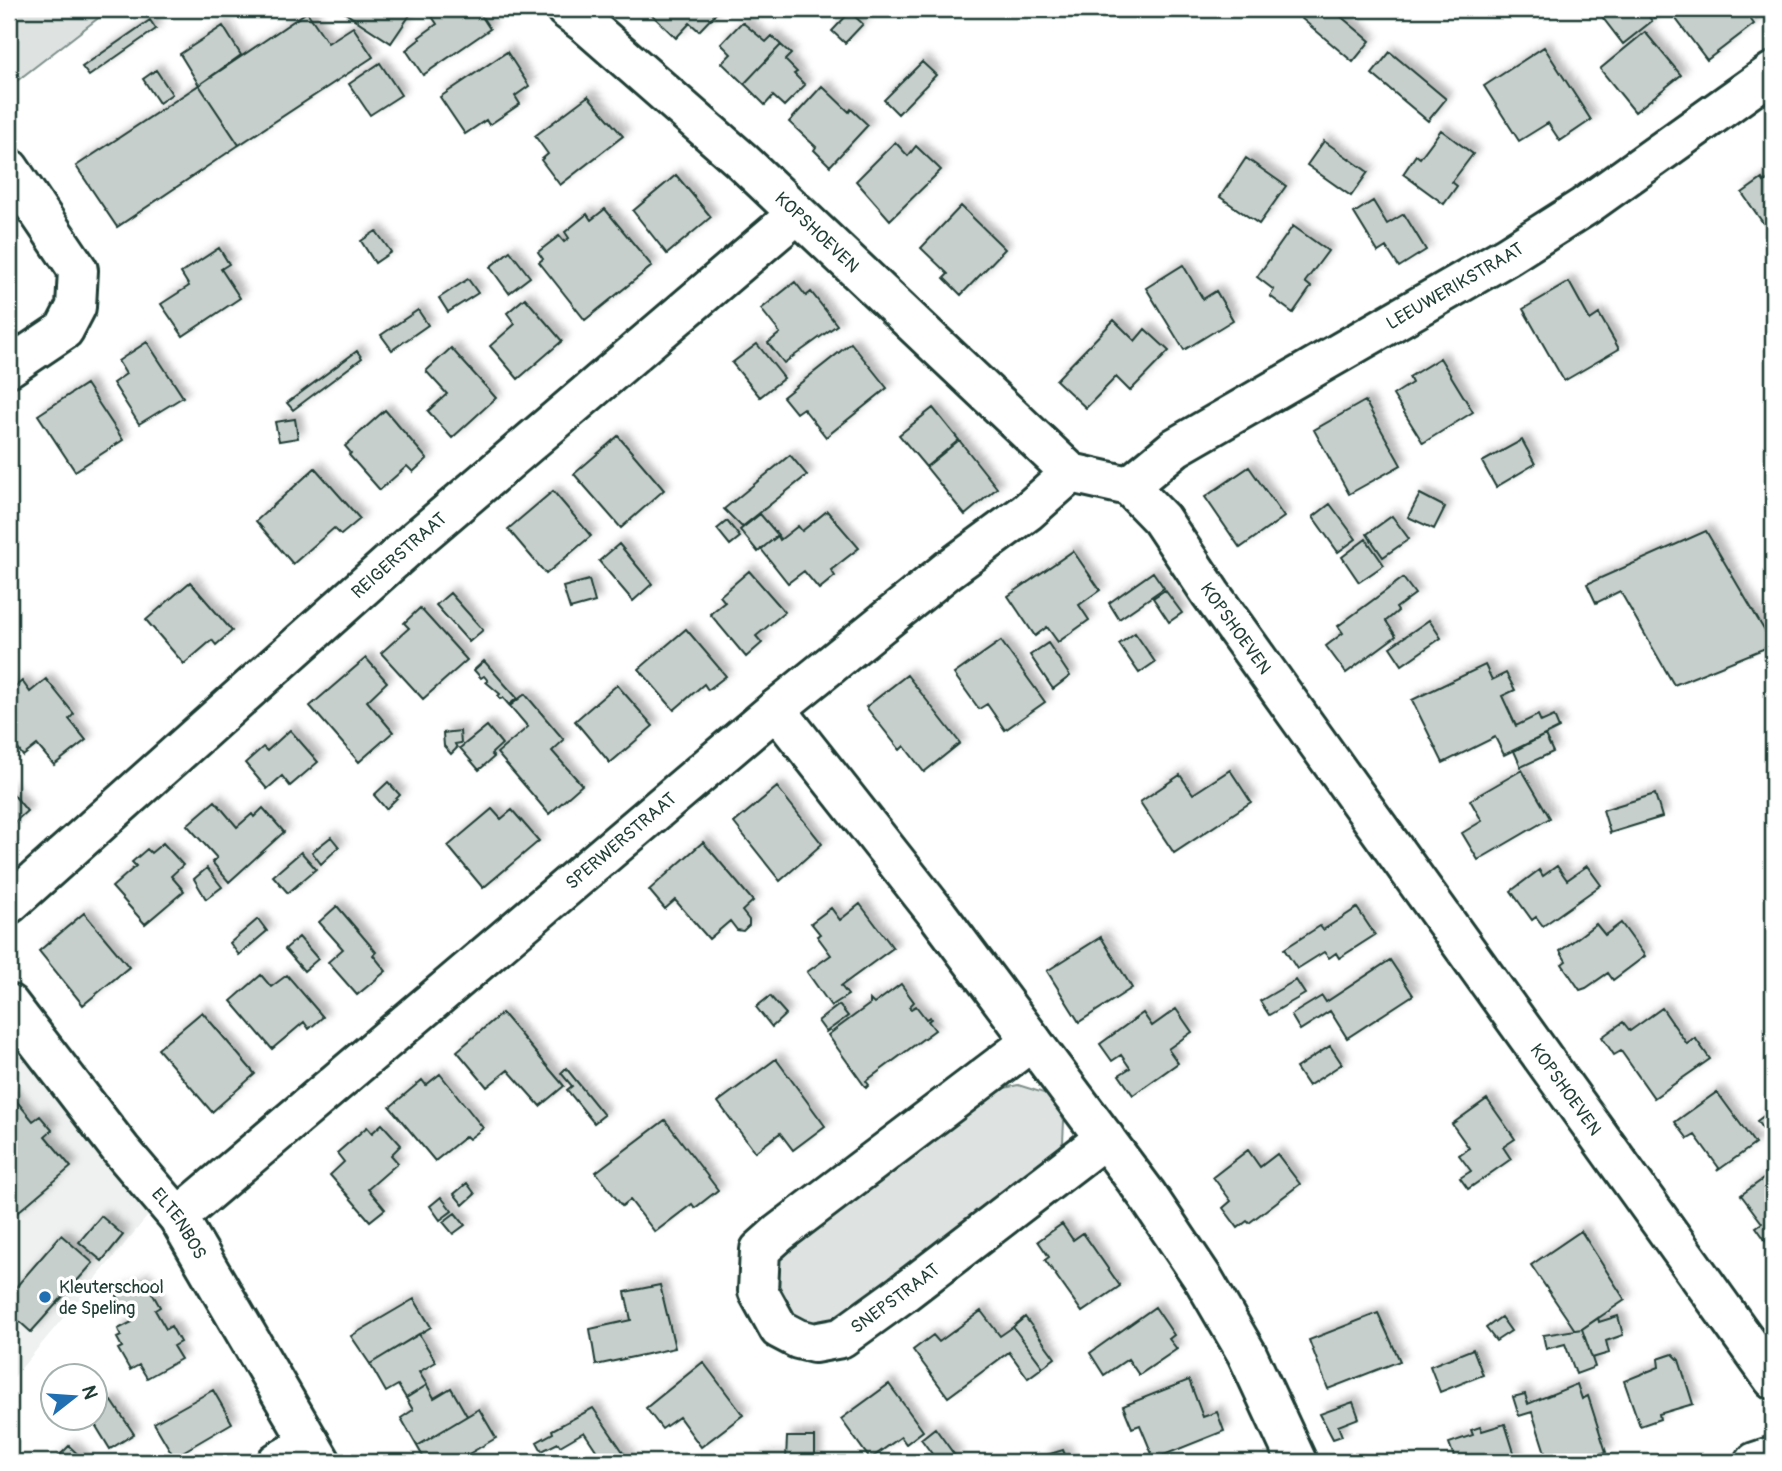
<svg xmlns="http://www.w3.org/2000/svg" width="1782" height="1471" font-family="Pangolin,sans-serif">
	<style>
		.built { fill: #eef1f0 }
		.green { fill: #dee3e2; stroke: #7e908b; stroke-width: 2 }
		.building { fill: #c7cfcc; stroke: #1f3d34; stroke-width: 2; filter: url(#shadow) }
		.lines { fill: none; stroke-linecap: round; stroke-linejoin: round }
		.minor-casing { stroke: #1f3d34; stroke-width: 44 }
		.minor { stroke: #fff; stroke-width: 38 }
		.poi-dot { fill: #1f6fb2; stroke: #fff; stroke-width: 2.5 }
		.labels { text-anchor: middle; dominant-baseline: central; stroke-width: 7; stroke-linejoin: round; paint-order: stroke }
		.street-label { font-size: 18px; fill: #1f3d34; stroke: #fff }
		.poi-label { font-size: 18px; fill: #1f3d34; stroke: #fff; text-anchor: start }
	</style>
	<defs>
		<filter id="shadow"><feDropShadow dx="6" dy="-6" stdDeviation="3.5" flood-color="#0004"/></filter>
	</defs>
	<rect width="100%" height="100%" fill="#fff"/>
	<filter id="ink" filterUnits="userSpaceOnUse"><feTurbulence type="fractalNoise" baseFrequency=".0143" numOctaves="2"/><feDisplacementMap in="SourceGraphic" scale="14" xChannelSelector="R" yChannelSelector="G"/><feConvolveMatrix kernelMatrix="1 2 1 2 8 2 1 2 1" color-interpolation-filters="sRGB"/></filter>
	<g filter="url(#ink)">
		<path class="built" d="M31,1049L152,1211L9,1383V1061Z"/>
		<path class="green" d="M9,9H110L9,87Z
			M1018,1085L1047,1094L1057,1107L1064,1121L1063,1142L1055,1156L847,1313C842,1316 835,1322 828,1323C805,1329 779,1315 774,1291C771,1277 776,1266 781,1254L1000,1089Z"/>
		<path class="building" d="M339,9H414L391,43Z
			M440,9H477L490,29L423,75L406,50L420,39L419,37L437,24L431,15Z
			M657,9H720L699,31L690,23L676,38L652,15Z
			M1309,9H1332L1370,41L1353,62L1301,18Z
			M1596,9H1643L1652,21L1623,44Z
			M1647,9H1665L1654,18Z
			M1672,9H1743L1754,24L1707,60L1670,11Z
			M307,12L328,43L353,27L373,57L239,145L199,85Z
			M850,12L863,24L845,43L832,31Z
			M150,20L156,29L89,76L82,67Z
			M742,22L766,42L772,36L781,45L744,84L722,63L731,54L721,44Z
			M223,26L241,55L199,85L180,54Z
			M1645,32L1681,75L1635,112L1600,69Z
			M781,45L791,54L785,60L797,72L794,74L805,85L784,106L773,96L765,105L744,84Z
			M1544,47L1591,120L1560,141L1548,123L1519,141L1484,86Z
			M507,52L529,86L515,96L520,104L489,125L486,120L465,134L440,97Z
			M1390,52L1446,99L1428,121L1372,74Z
			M922,62L936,75L898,114L884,100Z
			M380,63L401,95L370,115L349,84Z
			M156,70L172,94L159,103L143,79Z
			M199,85L239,145L117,227L76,166Z
			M822,86L849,112L851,109L868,125L830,166L814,150L816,147L789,122Z
			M588,96L623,136L560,185L541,160L548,154L535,136Z
			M1441,130L1473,154L1452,182L1457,186L1444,204L1403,174L1416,155L1420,158Z
			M1324,141L1368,172L1351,196L1307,165Z
			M895,142L908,156L916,146L941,170L890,220L856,181Z
			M1246,158L1286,186L1259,224L1220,197Z
			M676,175L711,217L667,254L633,211Z
			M1773,176V237L1742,193L1762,179L1764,182Z
			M1373,201L1387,224L1404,214L1426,250L1399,267L1386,247L1378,252L1354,213Z
			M961,206L1005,249L961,295L944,278L948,274L921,248Z
			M605,209L652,266L585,320L539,262L543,259L538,252L559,236L564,242L569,238L565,232L587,214L591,220Z
			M1293,226L1328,251L1305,282L1311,287L1293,313L1270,296L1274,290L1257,277Z
			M376,231L391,252L375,263L361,241Z
			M219,248L229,264L221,269L240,298L183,336L161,304L189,286L181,273Z
			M510,251L530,277L509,293L490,267Z
			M1183,265L1203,299L1216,291L1233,320L1184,350L1146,288Z
			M468,279L478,293L448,312L439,298Z
			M795,282L806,296L811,292L837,325L784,363L768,343L780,333L761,309Z
			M1569,282L1590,320L1599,314L1619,349L1564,381L1523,309Z
			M525,298L562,341L518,379L490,346L515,324L507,313Z
			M418,310L428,325L392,350L381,335Z
			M1114,320L1135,341L1145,329L1169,351L1130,391L1116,377L1086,408L1056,380Z
			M147,342L183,397L139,424L113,383L126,374L118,361Z
			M851,343L887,388L826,437L803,408L796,413L783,397Z
			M757,344L784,378L760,397L732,363Z
			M451,348L496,398L452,438L428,411L447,394L426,371Z
			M357,351L362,358L293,410L287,403Z
			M1440,358L1473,412L1423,443L1393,395L1412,383L1409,377Z
			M86,384L123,440L75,471L38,415Z
			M1365,401L1401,465L1349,494L1314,430Z
			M933,408L959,440L926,467L899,435Z
			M385,410L427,459L413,472L407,466L380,490L349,455L351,453L345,446Z
			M295,419L298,438L279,441L275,422Z
			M618,436L664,490L621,528L574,474Z
			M959,440L997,488L965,515L926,467Z
			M1522,440L1535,464L1496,487L1482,462Z
			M790,455L807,475L742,527L724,509Z
			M1249,467L1284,517L1240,548L1205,497Z
			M315,468L360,519L341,535L334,528L293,564L256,521Z
			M553,491L591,536L546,574L508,529Z
			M1420,494L1445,507L1434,529L1408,517Z
			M1330,504L1356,539L1338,552L1313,517Z
			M827,511L859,548L831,570L835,576L819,589L804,571L788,583L761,549L778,536L780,540L798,526L802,531Z
			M760,514L778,535L758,552L740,530Z
			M1392,516L1409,539L1383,557L1367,534Z
			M727,521L740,537L730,545L717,529Z
			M1706,531L1773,645L1674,685L1620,591L1596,603L1587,584Z
			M1366,539L1384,565L1359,582L1342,557Z
			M619,544L652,584L633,601L599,561Z
			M1073,551L1100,590L1079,605L1089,620L1058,642L1047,627L1035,636L1008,596Z
			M749,571L785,612L756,636L762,643L746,657L710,614L725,602L720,596Z
			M1153,572L1164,588L1119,619L1109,603Z
			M1403,578L1415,594L1396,608L1398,611L1386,621L1396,636L1346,673L1326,646L1343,633L1338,626Z
			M589,580L595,602L570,609L563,587Z
			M190,582L232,631L216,645L212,640L184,664L146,620Z
			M1165,590L1182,613L1169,622L1153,598Z
			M450,593L483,630L469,642L436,605Z
			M420,608L467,660L423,699L381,653L409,628L404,623Z
			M1429,620L1441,638L1402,665L1390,647Z
			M686,629L726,676L708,690L704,684L674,710L639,669Z
			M1135,633L1155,662L1139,673L1119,644Z
			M1001,641L1045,702L1005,730L987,704L979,709L954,674Z
			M1048,643L1070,676L1053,689L1030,655Z
			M366,658L387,682L367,701L393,732L359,762L310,706Z
			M484,661L517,698L509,705L503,698L500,699L498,696L500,694L486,682L488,681L484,676L481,678L474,670Z
			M1485,665L1492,680L1506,673L1515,690L1502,696L1516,726L1538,715L1541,722L1554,716L1559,728L1504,755L1495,737L1443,763L1412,700Z
			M907,675L960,743L924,772L904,746L900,750L866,707Z
			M46,679L74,714L69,719L86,740L54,765L37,745L23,756L16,746L12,750L9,745V703L12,700L9,692L22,681L30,692Z
			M617,685L653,726L610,763L575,721Z
			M525,694L564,740L552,751L582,785L549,814L497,753L528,727L510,706Z
			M487,726L502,744L491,754L494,757L479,770L460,748Z
			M290,730L318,762L290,786L282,776L267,789L245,763L263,747L267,751Z
			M460,731L461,743L455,744L457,748L451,754L444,746L443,733Z
			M1545,735L1553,752L1521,767L1514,751Z
			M1230,770L1251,802L1174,853L1140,802L1180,775L1193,794Z
			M1522,770L1550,818L1478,860L1462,833L1482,821L1470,800Z
			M388,782L400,795L386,809L374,795Z
			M777,787L822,844L780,881L734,823Z
			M9,789L27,811L9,827Z
			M1655,794L1662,817L1610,833L1603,810Z
			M215,801L237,827L252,814L254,817L263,808L284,832L229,882L212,862L217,858L187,825Z
			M492,809L501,819L512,810L539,841L483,888L448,846Z
			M331,837L339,847L321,864L312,852Z
			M703,842L753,901L742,911L749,920V925L743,931L737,930L730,921L709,939L675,900L665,909L649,890Z
			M163,843L183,865L171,876L184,891L145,924L112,887L136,866L132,862L147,849L151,853Z
			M301,852L316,869L288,893L273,876Z
			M1557,866L1567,880L1587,866L1601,885L1543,926L1536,917L1532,920L1511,891L1539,870L1543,876Z
			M207,868L222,887L206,899L194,879Z
			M860,904L893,948L841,986L848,995L831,1006L807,972L831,955L817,936L820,934L811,923L831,908L840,920Z
			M337,906L376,952L373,955L386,971L357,995L328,962L343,949L319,922Z
			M1357,908L1375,935L1339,958L1336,953L1329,958L1324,952L1297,969L1284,949L1320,926L1323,930Z
			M84,913L129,967L83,1005L39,951Z
			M258,919L267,931L239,955L230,943Z
			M1621,923L1645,956L1613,980L1608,973L1586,988L1580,990L1562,964L1566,961L1560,951L1596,924L1605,935Z
			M299,937L318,959L304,971L285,949Z
			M1101,937L1132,988L1079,1022L1047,971Z
			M1390,960L1413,995L1347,1038L1330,1011L1300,1030L1291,1015L1322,996L1326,1002Z
			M261,975L271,987L287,975L323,1017L309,1029L304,1022L272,1049L231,1001Z
			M1296,980L1305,994L1269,1015L1260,1001Z
			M901,984L914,1002L909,1007L911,1009L916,1006L926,1019L930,1017L931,1019L928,1021L935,1030L866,1081L869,1085L866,1088L828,1035L870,1004V1000L874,1004Z
			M770,996L786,1014L772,1027L756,1007Z
			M839,1005L848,1016L826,1032L818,1021Z
			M1662,1008L1687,1044L1695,1038L1710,1059L1654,1098L1621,1051L1614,1055L1602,1037L1623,1022L1630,1031Z
			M1176,1009L1192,1032L1168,1049L1178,1063L1133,1095L1119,1075L1130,1068L1121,1055L1112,1061L1100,1044L1143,1013L1152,1026Z
			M202,1012L255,1074L212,1112L158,1049Z
			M502,1013L564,1086L540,1106L508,1070L487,1087L457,1051Z
			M1330,1046L1342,1064L1308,1086L1296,1068Z
			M776,1059L825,1126L793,1150L780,1133L755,1152L718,1102Z
			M566,1068L604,1115L594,1123L567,1090L572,1086L561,1073Z
			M440,1074L483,1128L469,1139L466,1136L435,1161L390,1107L422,1080L426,1085Z
			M9,1092L33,1121L40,1116L52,1130L45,1136L71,1167L12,1217L9,1213Z
			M1717,1092L1755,1144L1717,1171L1719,1168L1695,1135L1688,1139L1675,1122Z
			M1487,1099L1515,1139L1503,1147L1511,1159L1468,1189L1460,1178L1471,1171L1459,1155L1469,1148L1452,1124Z
			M1773,1109V1144L1757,1121Z
			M665,1120L718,1190L695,1208L692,1204L655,1232L630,1200L622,1206L596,1172Z
			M382,1124L401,1145L391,1155L398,1163L368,1189L385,1209L370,1221L330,1175L344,1162L337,1153L367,1127L372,1133Z
			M1248,1150L1260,1167L1277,1154L1300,1184L1249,1223L1247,1221L1238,1228L1223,1208L1231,1201L1213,1177Z
			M1773,1172V1251L1756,1227L1762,1223L1741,1195Z
			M467,1183L475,1194L463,1205L454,1194Z
			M441,1197L452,1211L440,1220L430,1206Z
			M455,1213L465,1225L453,1234L443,1222Z
			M101,1216L123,1235L102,1261L79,1242Z
			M1062,1224L1073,1240L1083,1233L1120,1286L1082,1312L1045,1260L1049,1257L1038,1241Z
			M1581,1231L1625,1300L1582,1329L1575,1330L1531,1265Z
			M61,1235L93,1263L31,1332L9,1312V1295Z
			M144,1279L160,1307L155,1310L166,1329L171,1326L180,1342L173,1346L181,1359L147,1378L139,1365L130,1370L118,1349L122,1347L117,1338L121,1336L118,1329L132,1322L116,1294Z
			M660,1285L675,1348L596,1365L590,1329L631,1320L625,1292Z
			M414,1299L431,1327L370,1364L351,1336Z
			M1155,1307L1174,1335L1169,1339L1177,1349L1139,1375L1128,1359L1104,1375L1090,1353Z
			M981,1311L1000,1336L1013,1327L1043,1367L1028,1378L1009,1352L948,1397L913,1350L933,1335L939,1342Z
			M1378,1313L1400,1361L1328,1389L1309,1340Z
			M1618,1316L1623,1335L1606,1341L1609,1353L1592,1358L1582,1329L1598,1318L1599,1322Z
			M1025,1317L1055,1358L1043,1367L1013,1327Z
			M1501,1317L1511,1331L1496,1341L1486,1328Z
			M1582,1329L1595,1367L1576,1374L1565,1344L1546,1349L1543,1335Z
			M419,1334L436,1362L419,1372L427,1385L406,1398L398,1385L386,1392L370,1364Z
			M1473,1349L1483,1375L1440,1392L1430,1366Z
			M1673,1354L1679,1360L1693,1404L1659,1414L1660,1419L1640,1426L1624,1381L1659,1367L1658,1359Z
			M703,1362L743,1415L701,1447L679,1417L662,1429L646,1408Z
			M1189,1380L1203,1417L1217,1412L1224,1431L1154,1459L1140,1425L1132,1428L1123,1406Z
			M889,1384L923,1431L906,1444L901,1437L870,1459L841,1419Z
			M1577,1384L1582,1399L1588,1396L1606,1452L1588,1458L1586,1452L1564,1462H1548L1532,1412L1519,1416L1513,1397L1525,1394L1528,1404Z
			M427,1385L434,1398L451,1388L467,1416L417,1446L401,1418L413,1410L406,1398Z
			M213,1390L232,1423L174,1457L154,1423Z
			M112,1401L134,1434L110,1449L91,1418H94V1412Z
			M1353,1402L1359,1418L1338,1426L1342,1436L1333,1439L1320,1414Z
			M593,1408L630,1462H604L584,1432L560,1446L558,1443L542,1451L537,1442L553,1433L552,1430Z
			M479,1409L496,1438L455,1462H426L417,1446Z
			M1505,1424L1517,1462H1456L1449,1443L1473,1435L1471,1430L1480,1427L1482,1431Z
			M935,1428L956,1457L949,1462H938L921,1439Z
			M787,1437H815V1462H758V1459H786Z
			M69,1446L86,1462H53Z
			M1063,1450L1068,1462H1046L1044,1456Z"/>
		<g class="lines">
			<defs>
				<g id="minor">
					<path id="s1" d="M566,9L586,24L741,160L1071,473L1129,486L1161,519L1211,594L1773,1379"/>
					<path d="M9,168L78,270L76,307L64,330L9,367"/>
					<path id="s2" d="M1129,486L1176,447L1507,256L1584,207L1773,72"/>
					<path d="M776,709L938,915L1147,1195L1204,1280L1247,1354L1297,1462"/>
					<path id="s3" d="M9,904L418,538L797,214"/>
					<path id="s4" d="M9,1004L121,1150L178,1217L321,1462"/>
					<path id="s5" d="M1032,1041L779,1233L760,1250L758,1291L779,1329L798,1339L814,1343L841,1338L902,1294L1105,1138"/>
					<path id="s6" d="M178,1217L776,709L948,570L1027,512L1071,473"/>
					<path d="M277,1462L310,1443"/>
					<path d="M1755,1462L1773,1456"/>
				</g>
			</defs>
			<use href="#minor" class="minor-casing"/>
			<use href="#minor" class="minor"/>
		</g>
	</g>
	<circle class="poi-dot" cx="45" cy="1297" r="7"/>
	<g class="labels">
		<g class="street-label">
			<text stroke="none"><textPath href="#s1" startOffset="336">KOPSHOEVEN</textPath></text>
			<text stroke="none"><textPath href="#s2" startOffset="383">LEEUWERIKSTRAAT</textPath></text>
			<text stroke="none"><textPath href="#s3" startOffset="523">REIGERSTRAAT</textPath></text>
			<text stroke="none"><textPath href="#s1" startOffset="924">KOPSHOEVEN</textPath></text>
			<text stroke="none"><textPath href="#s6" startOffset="581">SPERWERSTRAAT</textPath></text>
			<text stroke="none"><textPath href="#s1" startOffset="1491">KOPSHOEVEN</textPath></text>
			<text stroke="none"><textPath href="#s4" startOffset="278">ELTENBOS</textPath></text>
			<text stroke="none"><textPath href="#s5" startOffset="560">SNEPSTRAAT</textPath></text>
		</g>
		<g class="poi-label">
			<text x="59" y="1287">Kleuterschool<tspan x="59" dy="21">de Speling</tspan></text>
		</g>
	</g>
	<rect width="1782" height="1471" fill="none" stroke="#fff" stroke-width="35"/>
	<rect x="18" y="18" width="1747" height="1436" fill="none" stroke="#1f3d34" stroke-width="2.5" filter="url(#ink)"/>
	<g transform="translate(74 1397) rotate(73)"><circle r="33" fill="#ffffff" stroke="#a5b1ae" stroke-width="2"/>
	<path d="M0-5L12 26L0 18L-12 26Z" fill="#1f6fb2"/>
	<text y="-10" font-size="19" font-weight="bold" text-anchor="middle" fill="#1f3d34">N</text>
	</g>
</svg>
